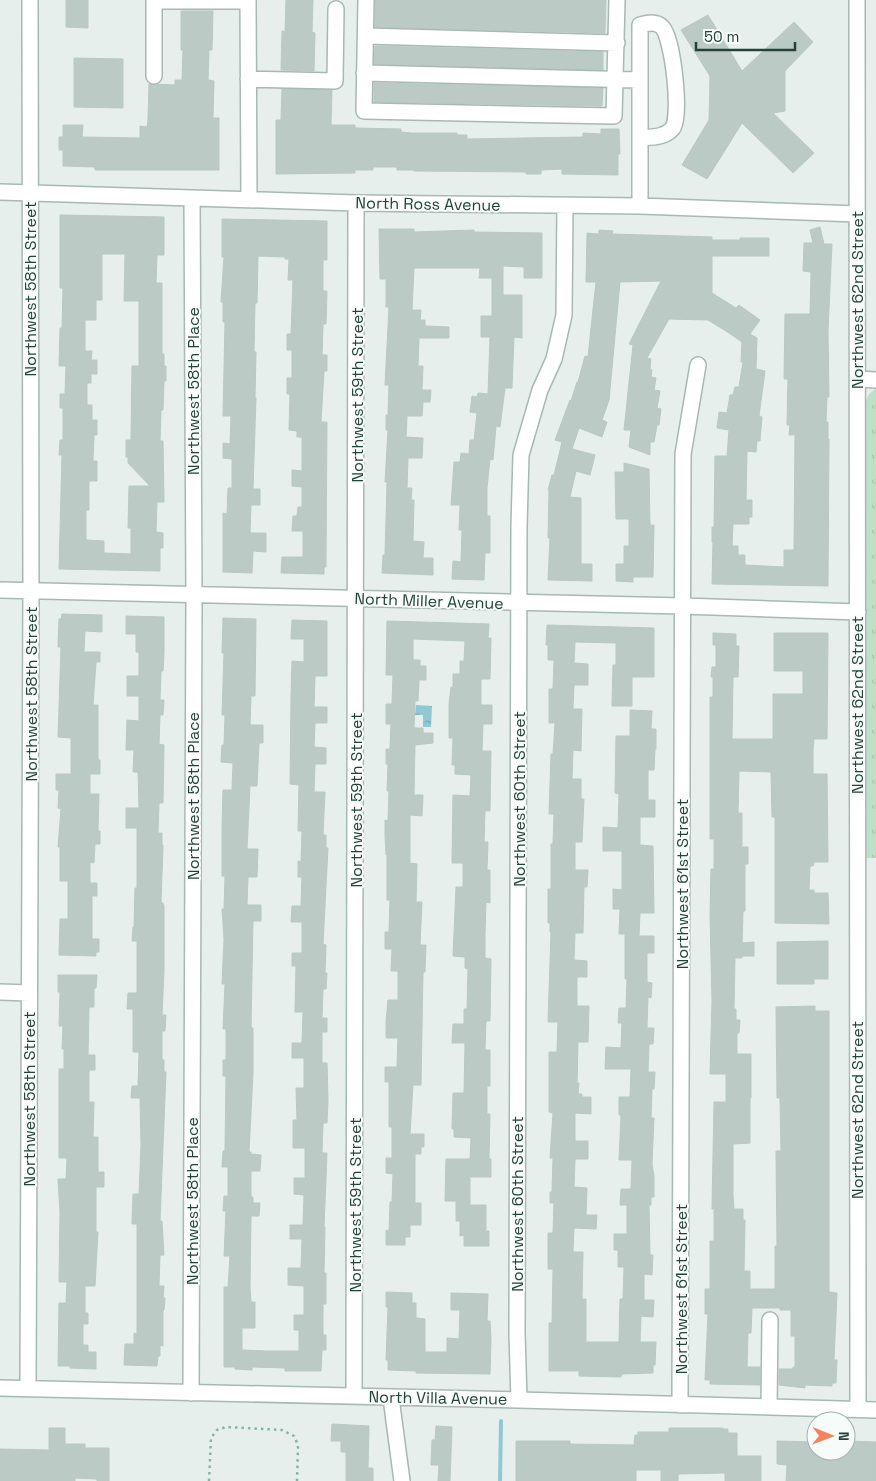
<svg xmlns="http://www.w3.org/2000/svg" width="876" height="1481" font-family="'Space Grotesk',sans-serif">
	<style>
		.park { fill: url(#park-tufts) }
		.water { fill: url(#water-ripples) }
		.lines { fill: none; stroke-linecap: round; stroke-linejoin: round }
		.stream { stroke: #8ec9d4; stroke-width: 4 }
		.building { fill: #bbcac4; stroke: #b8c9c2; fill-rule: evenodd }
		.minor-casing { stroke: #a8b8b2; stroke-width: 18 }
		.path { stroke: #86b3a5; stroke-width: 2.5; stroke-dasharray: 2.5 4; stroke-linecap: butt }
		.minor { stroke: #fff; stroke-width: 15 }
		.labels { text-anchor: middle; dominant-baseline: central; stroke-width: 4; stroke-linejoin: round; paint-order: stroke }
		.street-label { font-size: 16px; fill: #24423a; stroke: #f7fbf9 }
	</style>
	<defs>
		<pattern id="park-tufts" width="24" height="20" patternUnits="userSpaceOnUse" patternTransform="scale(1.25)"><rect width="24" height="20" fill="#bfe0c8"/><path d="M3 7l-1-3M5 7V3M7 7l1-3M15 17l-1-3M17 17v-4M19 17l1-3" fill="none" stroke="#a4c1ad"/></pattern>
		<pattern id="water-ripples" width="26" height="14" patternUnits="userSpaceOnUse" patternTransform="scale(1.25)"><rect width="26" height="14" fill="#8ec9d4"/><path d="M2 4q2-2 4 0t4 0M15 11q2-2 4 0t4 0" fill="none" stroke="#74a5ad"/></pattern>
	</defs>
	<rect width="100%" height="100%" fill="#e6efeb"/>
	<path class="park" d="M876,389V858H864L865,406C866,398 868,393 876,389Z"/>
	<path class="water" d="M416,705L432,706L431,727H423V715H415Z"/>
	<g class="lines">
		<path class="stream" d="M500,1481L501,1421"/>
	</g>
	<path class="building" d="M66,0H88V28L66,27Z
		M286,0H313L312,32L315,33L314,71L281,70L282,31L285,32Z
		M375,0H606L605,33L375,27Z
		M181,11H213L212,50H209L208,80L214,81L213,118H219V170H95V167L63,166V150H59V137H63V125H83L82,137L140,138V126L147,127L148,120L149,84L175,85V80H182L183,50H181Z
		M708,15L742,71L794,22L813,42L785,71V111L773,113L814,153L793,173L742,123L707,179L682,165L709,120L710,76L681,30Z
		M375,46L603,52V70L374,64Z
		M74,58L123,59V108L74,107Z
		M374,83L603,88L602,106L374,102Z
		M282,89L332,90L331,125H355V128L401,129V132L411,133H457V135H467V139L583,137V133L601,134V129H619L620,154H618V175L562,174V169L541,170V174H526V172L414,171V170H397V167H373V170H355V173L276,174V120H281Z
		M60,215L164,217V255H157L156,283H162V354H164V366H166V381H164L163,410H161L160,441H163L164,502H157L156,532L163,533V548H160V571L59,569L62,455H59L60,440H63V408H60V394H65L66,366H59L60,328H62L63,288H60ZM102,254H125L124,301H139V366H132L131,440H126V457H128V463L150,486H129L128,528H131V554L104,553V541L86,540V510H89V481H97V461H93L94,435H97V420H92V405H87V383H91V374H97V360H91L92,351H85V320H96V300H102Z
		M222,219L327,221V260H323V291H327L326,324H323L322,355H327V371H324L321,422H327L326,567H324V574L281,573L282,557H303V531H292L293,516H297L298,507H302V487L292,486V470L302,471V437H297V431L289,430L290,394H287V378H292V350H287V334H291L293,280H288L289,259H285V257L258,256L257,303H255L254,352H256L255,398H256L253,489H260V505H251L250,533H266V552L253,551L252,573L223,572V513L227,514L228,488H232V459L223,458V443L230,444L231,416H223L225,322H223V302H221L224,257H222Z
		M820,227L824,244H832L828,331L829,397H827L826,422H828V439H829L828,586L712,584L713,542H712V527H714L715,456H727L729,430L717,428L719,412L727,413L730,395H733L735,387H739L743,362H741L742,342L726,331L708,320L669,319L647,358L651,359L650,369L652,370L651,377L656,378L654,390L660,391L657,408L661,409L659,425H657L654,442H650V455L629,447L631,430H624L633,345L629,344L661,281L620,282L609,400L602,420L607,422L602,437L579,428L572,449L595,455L590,475L576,471L570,497L581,498V564H592V581L548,580L550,538H548L549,490H548L552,475H554L562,442L555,440L570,400L571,401L577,382H578L585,356L588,357L591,328L596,282H586L587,233L599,234V230L613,231L612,234L712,237V240H740V238H769V256H712V293L736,308L739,305L760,320L750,334L757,338L756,369L765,371L759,416L762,417L760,441H757L756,452L747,451L746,500H752V517H749V524H733L732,546H738V555H745V565L784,567V550H794L795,435H789L790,425H787L788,379H784L785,314H810L811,272L803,271L804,243H813L810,230Z
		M379,229H414V232L474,230V232L542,233V278H524V267L503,266V295H522V338L514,337L512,388H505L500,427L496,426L493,460L490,459L487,488V516H490V553H485L484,580L452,579L453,561L461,562L462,530H459L460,505H451L454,462H460L461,453L469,454L470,440H474L477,413L470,412L472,396L477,397L478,393L488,394L490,337H481V316H492V278H479L480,268H414L412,310H421L420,320H425V326L449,327V338H419L418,366H423L422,390H431L430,402H423L422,416H407L406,437L423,438L422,458H408L407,488H412L411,500H414L413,541L424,542L423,558H433V575L382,573L383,555H385L386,518L387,482H385L388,430H386V415H388L389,385H385L389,307H386V279H380Z
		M624,463L649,469L650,525H654L653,577H633V582L616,581V564H624V546H629V519H616L615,472H624Z
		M62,614L102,615V632L85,631L84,652H100V662H96L93,705H98V760H100V774H90V794H99L98,831H100V844H95L94,863L90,862V883H97V896H92V939H99V952H96V956L59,955L60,919H68V881H60V847H58L61,809L58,808L59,790H56V774H71V738L58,737L61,647H58L59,619H61Z
		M126,616L164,617V653L163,671H161L160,700H164L163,715H160L159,744L164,745L163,803H159L158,833H162V845H163L161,903H163L164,906V969L162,1015H166L165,1031H162V1060H164V1072H166L160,1221H162L164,1255H160L159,1286H164L163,1298H165L164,1310H163V1346L160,1345V1356H158L157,1366L124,1365L125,1344H134V1333L137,1334V1224H132L133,1194H139L141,1145L140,1098H131L132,1086H138L139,1052H133V1009H127L128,993H137V941H132L133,927H134L135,888H137V828H126V808H139L138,772H133L134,750H126L127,720L139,721V696H127V676H139V652H136V634H126Z
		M223,618L256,619L255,696H251L250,725H263V743H259L257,786H250L247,849H258L257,877H248L247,905H261V921H253L251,1028H253V1073L249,1152H251V1154L261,1155L260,1171H251V1197H253V1203H260L259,1216H251L250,1288L251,1302H255V1328H242V1350L266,1351H299V1330H294V1315H304V1286L288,1285V1268H301L302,1239H290V1225H303L304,1195L294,1194V1178H305V1148H293V1120H297L296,1088H304V1058H292V1043H302L303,1012H295L296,966H292V953H302V922H291L292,906H301L302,877H298V861L301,862L302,831H298L299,785L290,784L291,697L292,661L304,662V639H291L292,620L327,621V676H315L314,707H327V723H315L314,747L326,748V764H315L314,792H325L323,835H326V848H328L323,944L326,945L325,973H327L326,989H323L322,1018H327V1032H322V1063H327L328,1100L327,1123H323L322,1153H327L324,1227H325L324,1273H326V1304H323V1335H326V1350H322L321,1371H285V1368L252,1367V1370L235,1369V1367H224V1287H228L230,1256H224L226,1211H223L224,1196H228V1167H222L223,1151H225L226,1076H223V1060H226V1029H223L225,984H222L224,939L222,909H224L225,876H222V829L223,790H232L233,763L221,762L222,745H224L225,715H222L224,653H222Z
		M387,621L489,624L488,638H491L490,679H481V705H492V724H483L482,751H491L490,811H485L484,842H488L487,870H490V903L486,902L485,934V958L491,959L490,1021H486L485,1050H490V1086H487V1114H490L489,1159H491V1177H470V1205H486V1231H489V1246H464V1235L460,1236V1221H456V1201H445L446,1159H470L471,1138L454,1137V1129H452L453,1093H464L465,1043H452L453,1024H464V1009H467L468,969L465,968V957L453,956L456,887H463V863H452L453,795L470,796L471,775L455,774V765H452L453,738H449V704L451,687H453V674H460V661H464L465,641L413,639V660H420V666H426V680H419L418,701H415L414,728H423V733H433V743L415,745L414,795H423L422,816L410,815V863L417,864L416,902H422L420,945H426L425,972H423L421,1085H413L410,1134H424V1147H421V1154H415V1203H421V1225H410V1237H405V1245H386V1230L389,1231L390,1202H392L393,1174L386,1173V1158H392V1127H389V1082H385V1067H397L398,1038H386V1022L388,1000H398V971H391L392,949H385V932H389L390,900H387V855H386L385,835V820L388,821L389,791H387L388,764H386V749H390L391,724H386V704H392L393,675H386Z
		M547,625L654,628V677H632V706H612L613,665H616V643L575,642L574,663L588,664V685H574L573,709H582L581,751L573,750L572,779H581V799H584L582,842H575V870H588L587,887H584L583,933H575L574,960L587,961V977H577V1006H589L588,1042H578L577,1083H579L578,1094H582V1097H591V1114L575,1113V1141H588V1159H575L574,1187L587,1188L586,1215H597L596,1229L574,1228L573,1252H583L582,1299H586V1342H619L620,1299H623L624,1267H618V1250H614V1234H627V1205H620L621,1189H631L632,1160H619L621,1115H619V1097H630L631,1069H605L606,1047L621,1048L622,1023H618L619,1008H626L627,979H625V934H619L620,909H613V889L622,890V851H603V827L618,828L619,794L615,793L616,736H630V710L652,711L651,729H656V749H655L654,770H648V800H655V817H640V845L653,846L654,913H640L639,936H654V953H647V982L652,983L651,998L648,997L647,1028H654L653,1044H649L648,1072H655L654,1089H652L651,1118H654L652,1164L654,1176V1197H651V1205H649L650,1255H653L652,1275L644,1274V1300H654L653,1317L641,1316L640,1342H656L655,1365H653V1373L622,1374L621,1377L579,1376V1371H549V1323H552L553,1269H548V1233H553L554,1203H550V1192H552L553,1158H550L553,1113L549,1112V1052H557L558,1022H548L551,932H550V923H548V889H551V844H553L554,814H549L551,754H553L555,723H549V689H553L554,660H548V645H546Z
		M713,633L736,634V646H739L738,677H733L732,739H773V694H803V671H774V633H828L827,739H814L813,749V774H827L828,862H814L813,866H810L809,890H814V893H828L829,924L775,923V817H772L771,772L739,771L738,813H742V847H748V864H745V911H743L742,943L754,942V956H742V958H735L734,1009H736V1020H740L739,1033H737V1054H751V1098H750V1143L733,1144V1196L734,1209H743V1220H745L744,1271H750V1289H775V1246H777L776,1151H781L780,1098H777L776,1007L815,1006V1011H829V1292L837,1293L834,1360H837L836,1383H832V1386L805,1385V1388L779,1385V1369H793V1367H795V1336H791V1310H780V1308H752L751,1333H748L747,1367H760V1385L710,1384V1380H705L708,1314H705V1289H710V1241H714V1209H712L714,1102H726V1074H710L712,1001L710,915L711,869H714V839H710V697H713V677H711L712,667H716V645H713Z
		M828,941V979H814V984H777V942Z
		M58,975H97L96,988H94V1007H89L88,1055H95V1070H89V1102H94L93,1137H98V1172H104V1187H96V1232H98L95,1286H85V1313H88V1324H83V1345H88V1352H96V1369L70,1368V1366H58L59,1303H66L67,1282H59L60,1213L58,1179H66L67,1158H59V1069H64V1049H62L63,1026H59L60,992H58Z
		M386,1292L412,1293V1303H416V1318L425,1319V1352H447V1338L459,1339L460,1310H451V1293L488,1294L487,1321H490L491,1339L490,1374L416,1373V1371L388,1370V1360H386L388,1307H386Z
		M332,1424L369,1426L368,1468H373V1481H346V1452H341V1441H331Z
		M436,1426L452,1427L450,1481H438L439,1465H431L432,1440H435Z
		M49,1428H65V1444H85V1448H109V1481H97V1479L75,1478V1481H0V1449L49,1450Z
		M669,1428H723V1429H728V1433H737V1456H761V1481H725V1473L678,1474V1481H661V1470H636V1481H516V1441H570V1444L634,1445L635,1435H638V1432H669Z
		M777,1441L816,1442V1451H846V1441L876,1442V1481H786L787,1465L777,1464Z"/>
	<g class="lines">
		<defs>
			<path id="minor" d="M248,0L249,198
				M366,0L364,111L614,116L617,0
				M857,0C858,470 857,940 858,1409
				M366,36L617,43
				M364,73L640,80
				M154,76V1H248
				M248,79L335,81L336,9
				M0,192L356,203L640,206L857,214
				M640,206V25C648,23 656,21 662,27C673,38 682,118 672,129C664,138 650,137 640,138
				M858,379L876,380
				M0,590L683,606L858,612
				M0,992L29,993
				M0,1388L519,1400L876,1410
				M28,1388L31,591L30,0
				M191,1393L194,595L192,198
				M354,1396L356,203
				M391,1398L402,1481
				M519,1400L517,1333L519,526L521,455L540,390L554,359L564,315L565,206
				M680,1405L683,454L698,365
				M769,1407L770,1320"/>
		</defs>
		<use href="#minor" class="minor-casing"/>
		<path class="path" d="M209,1481L211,1438L217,1430L226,1427L282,1430L294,1436L298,1445L297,1481"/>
		<use href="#minor" class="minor"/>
	</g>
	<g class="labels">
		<g class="street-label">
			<text transform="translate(428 204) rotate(1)">North Ross Avenue</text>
			<text transform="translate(30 289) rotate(-90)">Northwest 58th Street</text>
			<text transform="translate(857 300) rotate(-90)">Northwest 62nd Street</text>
			<text transform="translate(193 391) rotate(-90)">Northwest 58th Place</text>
			<text transform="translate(357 395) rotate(-90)">Northwest 59th Street</text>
			<text transform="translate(429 601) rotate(2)">North Miller Avenue</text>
			<text transform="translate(31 694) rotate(-90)">Northwest 58th Street</text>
			<text transform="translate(857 705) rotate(-90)">Northwest 62nd Street</text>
			<text transform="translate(193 796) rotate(-90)">Northwest 58th Place</text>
			<text transform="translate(519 799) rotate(-90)">Northwest 60th Street</text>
			<text transform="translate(356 800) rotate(-90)">Northwest 59th Street</text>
			<text transform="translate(682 884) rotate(-90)">Northwest 61st Street</text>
			<text transform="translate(29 1099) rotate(-90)">Northwest 58th Street</text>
			<text transform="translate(857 1110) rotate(-90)">Northwest 62nd Street</text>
			<text transform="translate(192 1201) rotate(-90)">Northwest 58th Place</text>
			<text transform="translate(517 1204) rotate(-90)">Northwest 60th Street</text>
			<text transform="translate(355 1205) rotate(-90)">Northwest 59th Street</text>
			<text transform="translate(681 1289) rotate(-90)">Northwest 61st Street</text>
			<text transform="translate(438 1398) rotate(1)">North Villa Avenue</text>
		</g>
	</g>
	<g transform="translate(831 1436) rotate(91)"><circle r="24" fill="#f7fbf9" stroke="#a3b1ad"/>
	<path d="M0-4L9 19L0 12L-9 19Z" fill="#f4845f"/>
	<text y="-8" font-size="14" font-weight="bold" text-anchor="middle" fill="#24423a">N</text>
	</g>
	<path d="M696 42v8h99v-8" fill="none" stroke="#24423a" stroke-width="2.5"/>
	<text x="704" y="42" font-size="15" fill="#24423a" stroke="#f7fbf9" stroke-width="4" paint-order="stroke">50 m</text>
</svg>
